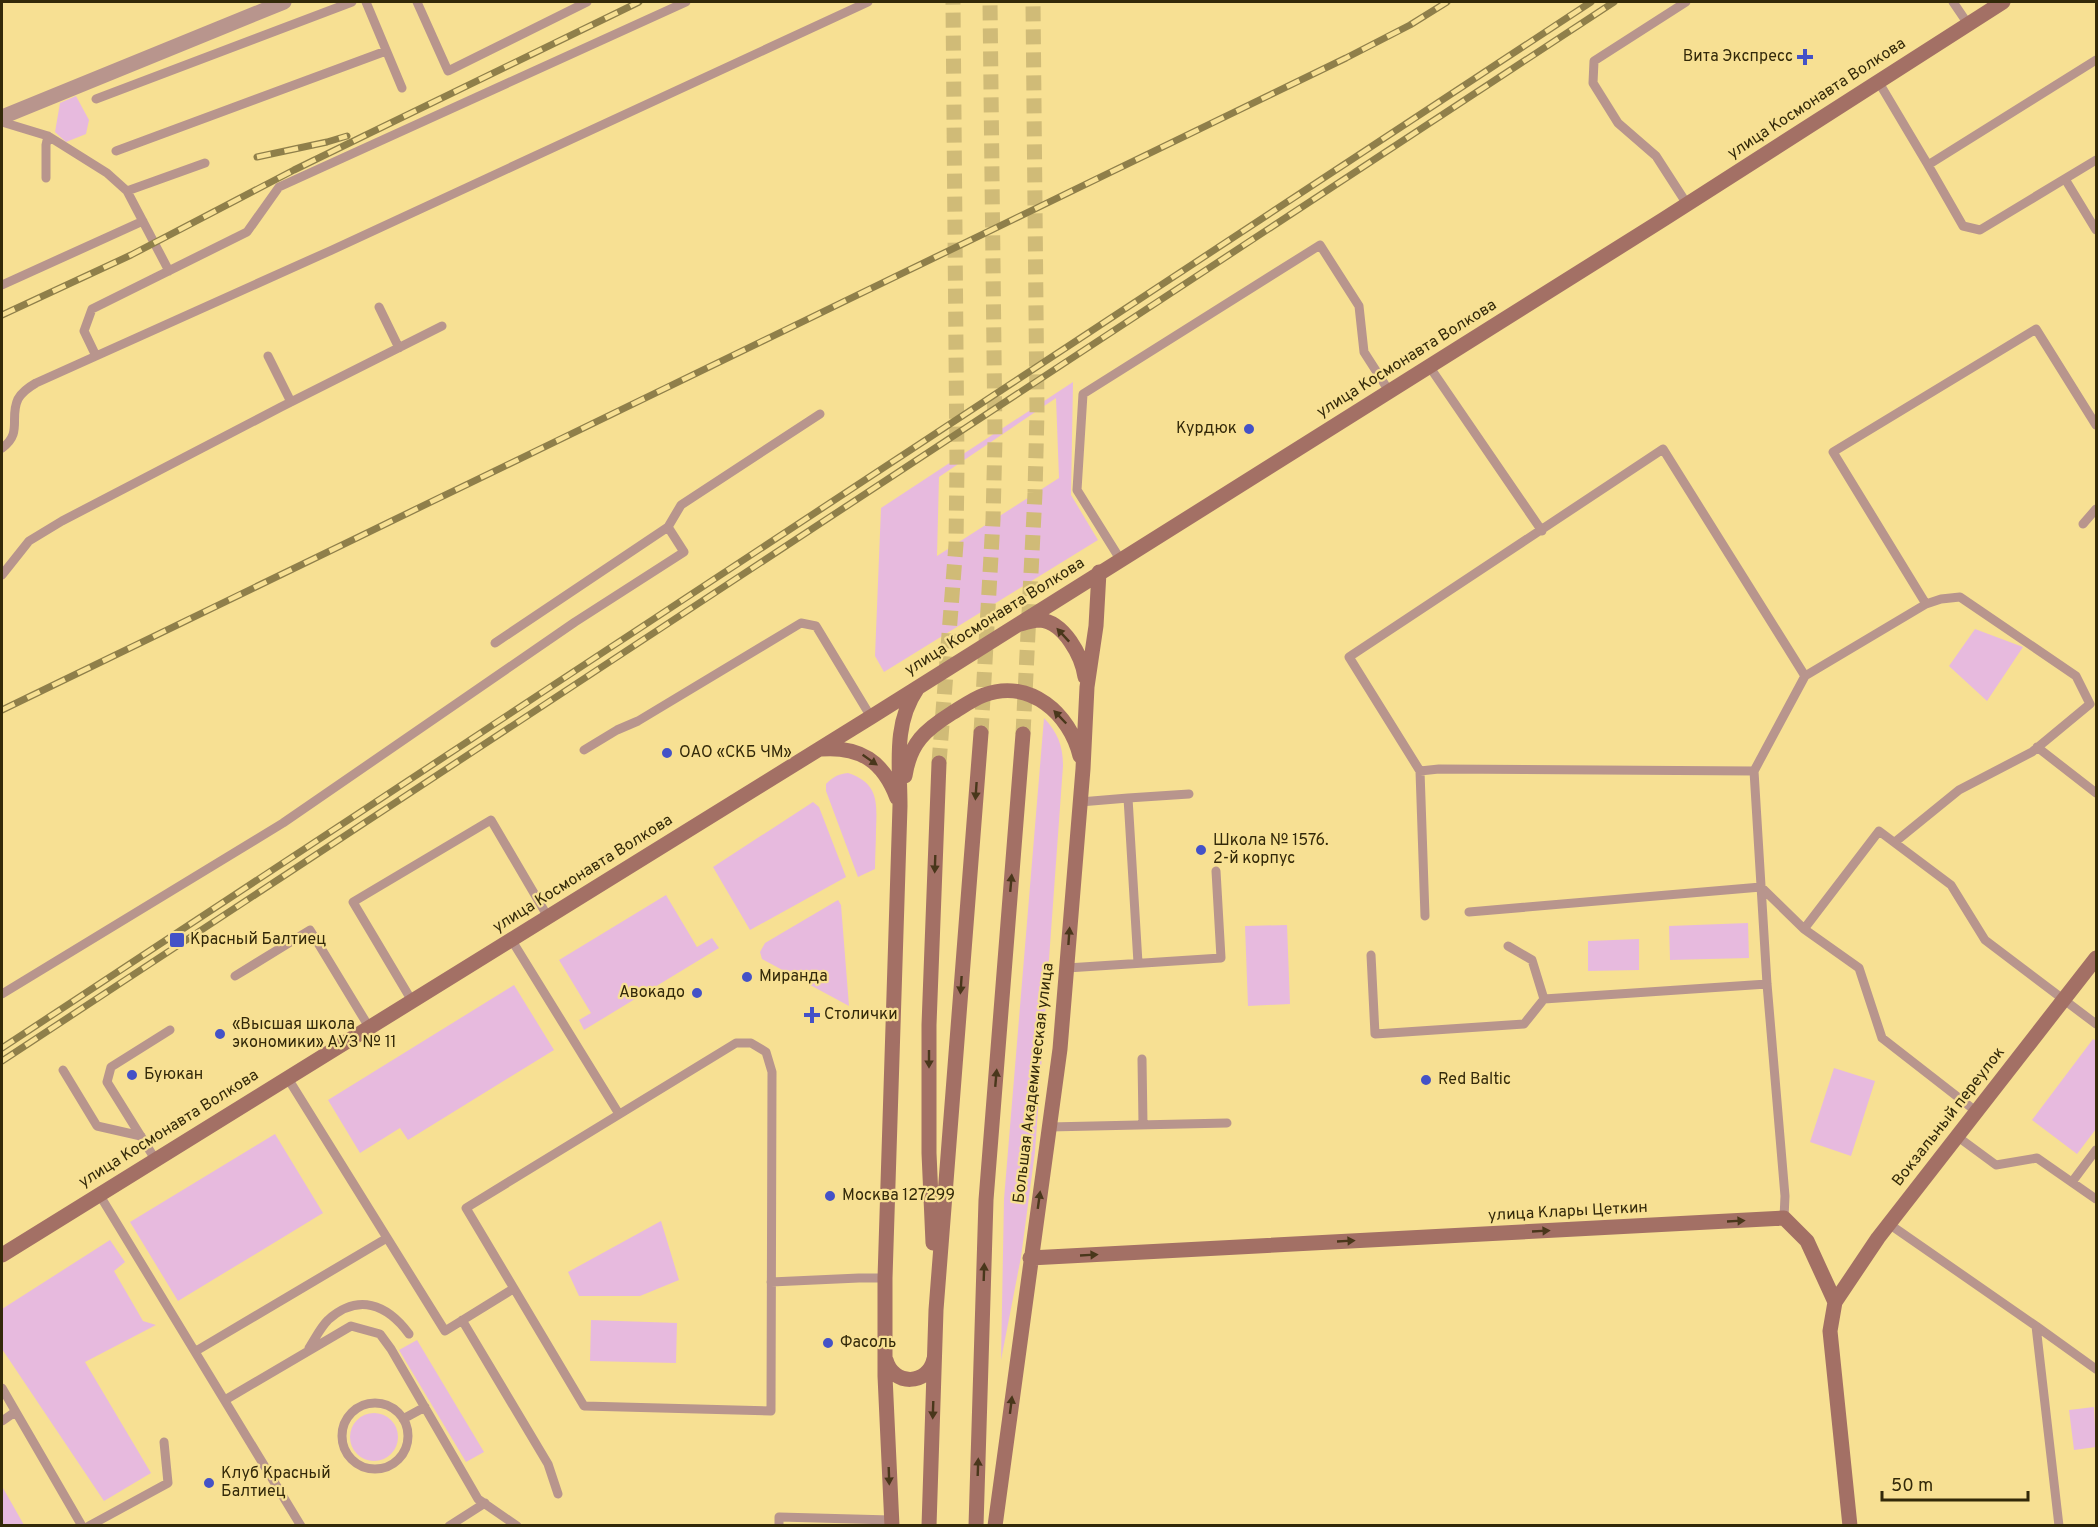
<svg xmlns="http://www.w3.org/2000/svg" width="2098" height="1527" font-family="Overpass,sans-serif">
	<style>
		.green { fill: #e7bade; fill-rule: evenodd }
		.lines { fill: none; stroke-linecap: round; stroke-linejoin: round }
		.secondary-tunnel { stroke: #d0bb77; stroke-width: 15; stroke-dasharray: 15 8; stroke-linecap: butt }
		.lane { stroke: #b8958d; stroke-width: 9 }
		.street { stroke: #b8958d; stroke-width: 15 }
		.secondary { stroke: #a37065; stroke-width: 15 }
		.rail-casing { stroke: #8f7f4a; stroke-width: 7 }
		.rail { stroke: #f7e093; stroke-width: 4.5; stroke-dasharray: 14; stroke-linecap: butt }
		.oneway { fill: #49371b }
		.poi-dot { fill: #4452c7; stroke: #f7e093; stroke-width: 2 }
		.labels { text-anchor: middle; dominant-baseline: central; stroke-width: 4.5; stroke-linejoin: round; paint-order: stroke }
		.poi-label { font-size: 16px; fill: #332909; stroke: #f7e093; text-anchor: start }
		.street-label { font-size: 16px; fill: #332909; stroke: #f7e093 }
	</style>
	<rect width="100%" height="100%" fill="#f7e093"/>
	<path class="green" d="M76,96L89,120L86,134L66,142L55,132L60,103Z
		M1073,382L1071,495L1098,540L884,672L875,656L881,508ZM1056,398L1059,478L937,556L939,477Z
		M1975,629L2023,647L1987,701L1949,666Z
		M1044,718C1058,733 1063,746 1063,766L1035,1152L1021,1257L1001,1360L1004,1199Z
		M848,773C879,783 877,803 876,830C876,843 875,856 875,869L858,877L826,791V784C833,777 838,774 848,773Z
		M813,802L819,807L846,877L750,930L713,867Z
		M666,895L697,947L712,938L719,948L584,1030L579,1020L591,1013L559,960Z
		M838,900L841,905L849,1006L762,959L760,952L765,943Z
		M1748,923L1749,958L1670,960L1669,926Z
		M1287,925L1290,1004L1248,1006L1245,926Z
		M1639,939V970L1588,971V941Z
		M514,985L554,1050L408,1140L400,1128L360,1153L328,1100Z
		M2093,1039L2096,1041V1129L2077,1154L2032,1120Z
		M1834,1068L1875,1081L1851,1156L1810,1142Z
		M275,1134L323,1213L178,1301L130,1222Z
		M661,1221L679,1280L640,1296H579L568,1272Z
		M110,1240L125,1262L114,1271L143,1321L156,1325L85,1362L151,1473L104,1501L2,1349V1309Z
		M591,1320L677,1323L676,1363L590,1361Z
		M417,1340L484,1452L466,1462L399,1350Z
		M2094,1407L2096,1447L2074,1450L2069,1410Z
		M350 1437a24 24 0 1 1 48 0a24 24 0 1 1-48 0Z
		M2,1488H3L24,1525H2Z"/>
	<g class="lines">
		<path class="secondary-tunnel" d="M981,733L993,520L995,439L990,2
			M1023,734L1035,493L1037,412L1033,2
			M939,763L956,544L957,465L953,2"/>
		<path class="lane" d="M366,2L402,88
			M417,2L448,71L587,2
			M1686,2L1594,61L1593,83L1618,123L1656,156L1687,204
			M1953,2L1968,24
			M2096,60L1928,165L1963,226L1980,230L2096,160
			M1878,81L1928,165
			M96,99L352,2
			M2,122L48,136L107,173L127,191L205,163
			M116,151L386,51
			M46,178V145L48,136
			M2065,179L2096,230
			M127,191L169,271
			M2,285L143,221
			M379,307L399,348
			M96,356L84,331L92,309L247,232L279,187L686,2
			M268,356L291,402
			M1429,366L1542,531
			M2,448C23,433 9,418 18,399C22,392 29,387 36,383L332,250L868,2
			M2083,524L2096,509
			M668,527L681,505L820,414
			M1120,559L1077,490L1083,394L1320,245L1359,306L1364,352L1389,391
			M2,575L29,541L62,521L281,407L442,326
			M1926,604L1833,452L2036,329L2096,425
			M2037,747L2096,793
			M584,750L617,730L638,721L801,623L816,626L871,717
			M1420,771L1425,916
			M1754,771L1805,676L1926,604L1941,599L1960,597L2076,676L2090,704L2032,752L1959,790L1895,842
			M1128,798L1189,794
			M1080,802L1128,798L1138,963
			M1469,912L1761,887L1804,929
			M511,939L619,1114
			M1508,946L1532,960L1544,999
			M1371,955L1375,1034L1524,1024L1544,999L1767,984
			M1067,968L1221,958L1216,871
			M235,976L310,930L369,1027
			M2,994L283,823L575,622L684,552L668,527L495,643
			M412,1001L353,902L491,820L548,917
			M736,1043H751L766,1052L772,1072L771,1411L584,1406L466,1208Z
			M1142,1059L1143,1124
			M63,1070L97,1126L141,1136
			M287,1077L445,1331L513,1289
			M1977,1112L1882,1038L1859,968L1804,929L1879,831L1951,885L1985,940L2096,1024
			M1049,1127L1227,1123
			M1958,1137L1996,1165L2037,1158L2096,1199
			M155,1159L107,1082L111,1067L170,1030
			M2072,1182L2096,1150
			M99,1194L301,1526
			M1784,1218L1785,1196L1767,984L1754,771L1439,769L1420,771L1349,657L1663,449L1805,676
			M1889,1224L2036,1326L2059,1526
			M771,1282L859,1278H885
			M462,1320L548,1464L558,1494
			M2036,1326L2096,1369
			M309,1348C315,1339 320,1328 328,1320C358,1293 387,1304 409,1334
			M196,1351L387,1238
			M2,1388L82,1526
			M225,1400L351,1326L380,1334L391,1349L478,1499L517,1526
			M342 1436a33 33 0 1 1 66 0a33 33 0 1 1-66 0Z
			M403,1419L425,1407
			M2,1421L15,1412
			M89,1526L168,1483L164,1442
			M449,1526L485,1503
			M779,1526V1517L891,1520"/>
		<path class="street" d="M2,117L284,2"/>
		<path class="secondary" d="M1021,624C1027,622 1034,620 1040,620C1064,622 1082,656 1085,677
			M821,749C860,746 883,761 897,798
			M905,776C910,743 925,730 952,713C962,707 973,699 984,695C1030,678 1070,714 1080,756
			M933,1243L929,1153V1025L939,763
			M2,1255L871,717L1664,219L2003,2
			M1030,1258L1784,1218L1807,1241L1835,1302L1830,1331L1850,1526
			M1835,1302L1878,1238L2096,958
			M886,1360C893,1386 928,1386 934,1359
			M892,1526L885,1376V1278L900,806C900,765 893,724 917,689
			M929,1526L936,1310L981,733
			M976,1526L986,1200L1023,734
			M995,1526L1060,1049L1083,769L1087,687L1096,626L1099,572"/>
		<defs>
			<path id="rail" d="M257,157L327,142L347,136
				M2,315L131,255L294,170L639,2
				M2,710L1346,58L1410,25L1447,2
				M2,1048L1591,2
				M2,1061L1614,2"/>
		</defs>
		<use href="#rail" class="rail-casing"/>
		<use href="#rail" class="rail"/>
	</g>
	<defs><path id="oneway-solid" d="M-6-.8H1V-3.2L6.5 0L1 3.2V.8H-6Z" transform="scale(1.5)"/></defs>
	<g class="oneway">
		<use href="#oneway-solid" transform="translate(1063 635) rotate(-133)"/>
		<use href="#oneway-solid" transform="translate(1060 717) rotate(-134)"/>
		<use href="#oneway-solid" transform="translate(870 760) rotate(35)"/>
		<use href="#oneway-solid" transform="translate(976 791) rotate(94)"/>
		<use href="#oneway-solid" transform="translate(935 864) rotate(92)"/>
		<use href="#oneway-solid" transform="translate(1011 883) rotate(-85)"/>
		<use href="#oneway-solid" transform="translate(1069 936) rotate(-86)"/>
		<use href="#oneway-solid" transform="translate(961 985) rotate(94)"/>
		<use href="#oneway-solid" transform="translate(929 1059) rotate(90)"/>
		<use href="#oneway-solid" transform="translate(996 1078) rotate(-85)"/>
		<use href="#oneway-solid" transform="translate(1039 1200) rotate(-82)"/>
		<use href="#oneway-solid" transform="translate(1736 1221) rotate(-3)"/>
		<use href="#oneway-solid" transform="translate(1541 1231) rotate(-3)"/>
		<use href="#oneway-solid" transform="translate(1346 1241) rotate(-3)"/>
		<use href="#oneway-solid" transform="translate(1089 1255) rotate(-3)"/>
		<use href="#oneway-solid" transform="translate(984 1272) rotate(-88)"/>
		<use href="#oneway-solid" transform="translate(1011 1405) rotate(-83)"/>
		<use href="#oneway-solid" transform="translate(933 1410) rotate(92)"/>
		<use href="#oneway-solid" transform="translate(978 1467) rotate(-88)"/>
		<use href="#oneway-solid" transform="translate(889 1476) rotate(88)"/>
	</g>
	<g class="poi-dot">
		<path d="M1802 48h6v6h6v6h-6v6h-6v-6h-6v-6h6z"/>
		<circle cx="1249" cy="429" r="6"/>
		<circle cx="667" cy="753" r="6"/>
		<circle cx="1201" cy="850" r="6"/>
		<rect x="169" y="932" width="16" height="16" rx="3"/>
		<circle cx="747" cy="977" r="6"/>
		<circle cx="697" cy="993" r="6"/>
		<path d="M809 1006h6v6h6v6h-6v6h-6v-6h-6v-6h6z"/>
		<circle cx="220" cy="1034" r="6"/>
		<circle cx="132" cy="1075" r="6"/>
		<circle cx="1426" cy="1080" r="6"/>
		<circle cx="830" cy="1196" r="6"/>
		<circle cx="828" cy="1343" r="6"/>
		<circle cx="209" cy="1483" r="6"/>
	</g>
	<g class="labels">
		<g class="poi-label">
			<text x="1793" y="57" text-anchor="end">Вита Экспресс</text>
			<text x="1237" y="429" text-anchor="end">Курдюк</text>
			<text x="679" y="753">ОАО «СКБ ЧМ»</text>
			<text x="1213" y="841">Школа № 1576.<tspan x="1213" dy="18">2-й корпус</tspan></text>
			<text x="190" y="940">Красный Балтиец</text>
			<text x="759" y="977">Миранда</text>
			<text x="685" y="993" text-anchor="end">Авокадо</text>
			<text x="824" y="1015">Столички</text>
			<text x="232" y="1025">«Высшая школа<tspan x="232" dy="18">экономики» АУЗ № 11</tspan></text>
			<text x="144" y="1075">Буюкан</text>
			<text x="1438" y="1080">Red Baltic</text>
			<text x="842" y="1196">Москва 127299</text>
			<text x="840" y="1343">Фасоль</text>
			<text x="221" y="1474">Клуб Красный<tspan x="221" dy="18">Балтиец</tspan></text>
		</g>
		<g class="street-label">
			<text transform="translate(1817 99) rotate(-33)">улица Космонавта Волкова</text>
			<text transform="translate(1407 359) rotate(-32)">улица Космонавта Волкова</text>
			<text transform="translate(995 617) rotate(-32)">улица Космонавта Волкова</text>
			<text transform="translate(583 874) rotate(-32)">улица Космонавта Волкова</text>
			<text transform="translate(1034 1083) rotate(-83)">Большая Академическая улица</text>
			<text transform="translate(1949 1117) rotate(-52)">Вокзальный переулок</text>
			<text transform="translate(169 1129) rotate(-32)">улица Космонавта Волкова</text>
			<text transform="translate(1568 1212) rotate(-3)">улица Клары Цеткин</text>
		</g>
	</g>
	<rect width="2098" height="1527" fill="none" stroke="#332909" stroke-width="6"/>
	<path d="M1882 1491v9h146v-9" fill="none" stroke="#332909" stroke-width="3"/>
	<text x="1891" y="1491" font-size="18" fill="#332909" stroke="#f7e093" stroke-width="4.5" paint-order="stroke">50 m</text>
</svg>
